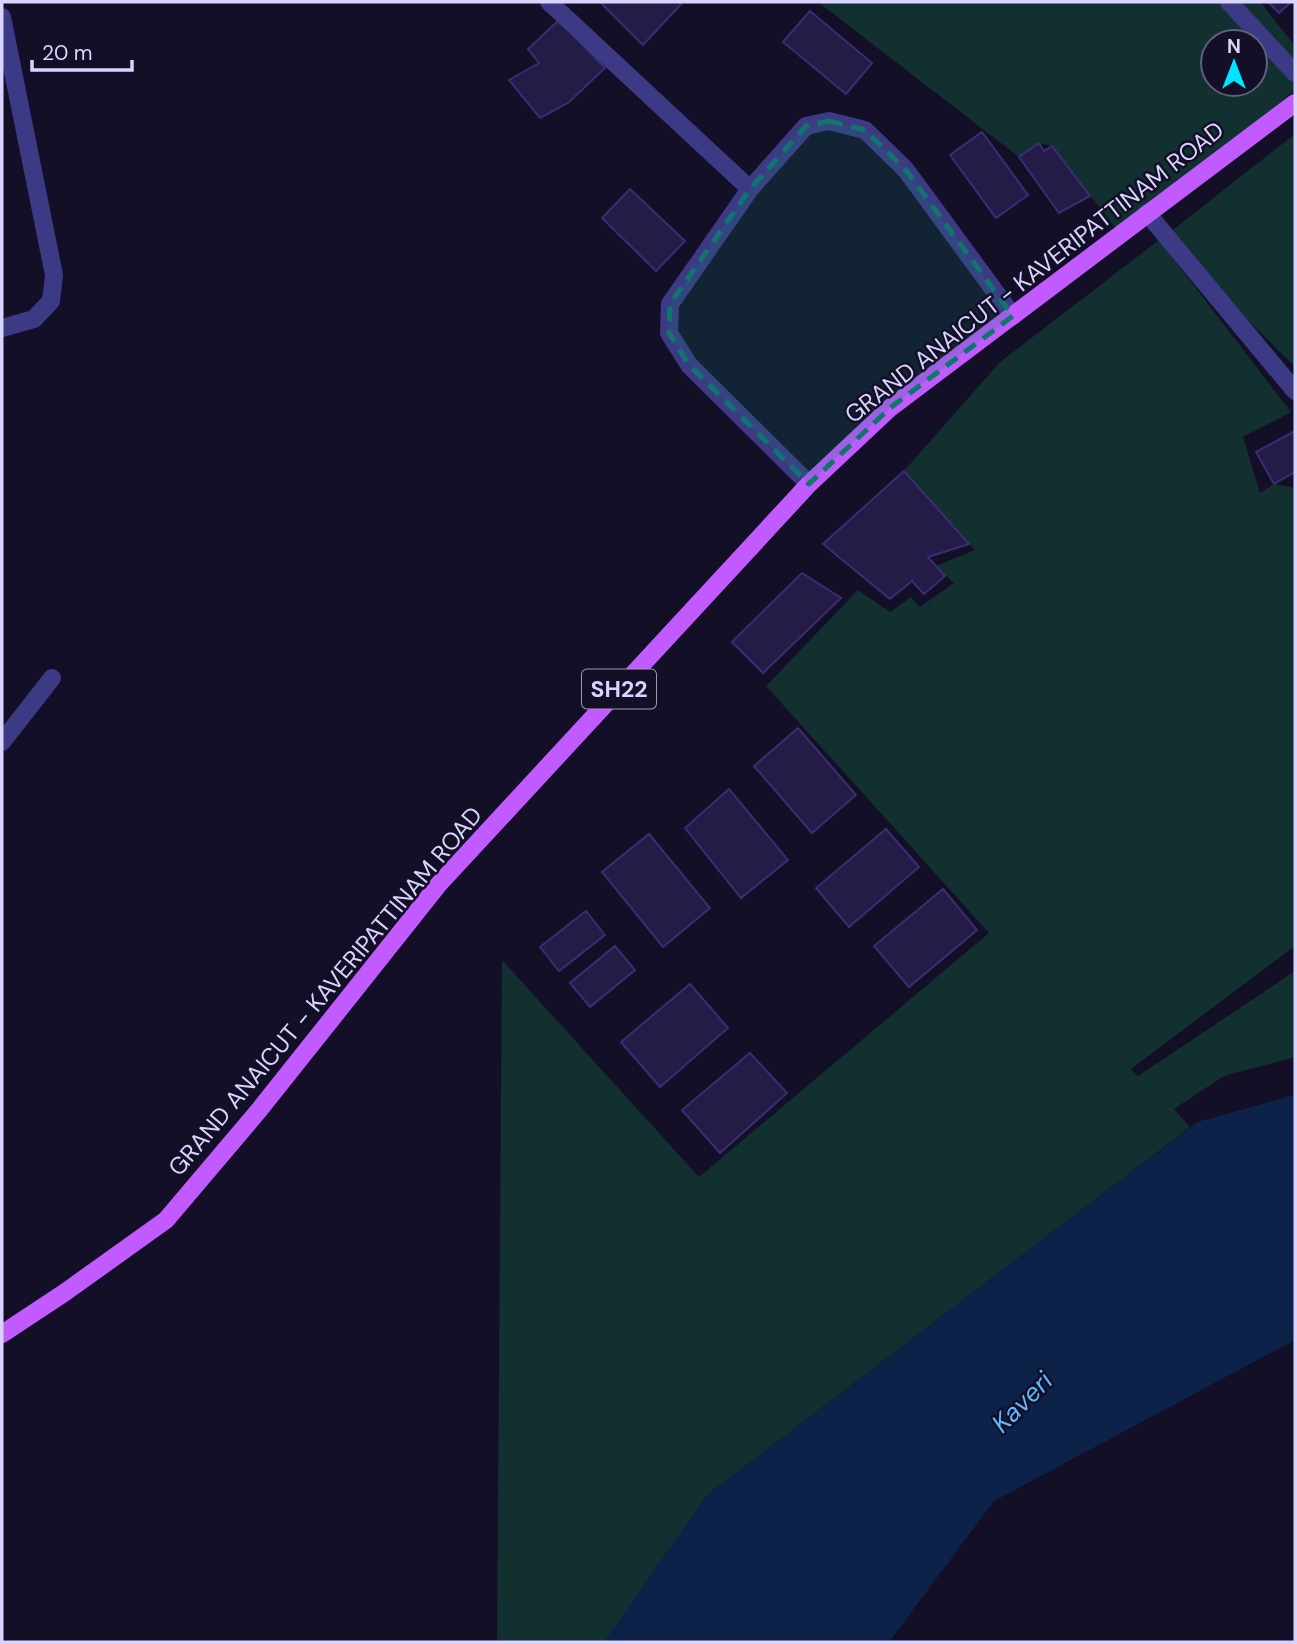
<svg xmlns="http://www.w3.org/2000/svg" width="1297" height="1644" font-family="'DM Sans',sans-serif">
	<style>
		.green { fill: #12302f; fill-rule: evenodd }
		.water { fill: #0c2248 }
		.building { fill: #241b47; stroke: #3b2d73; stroke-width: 2 }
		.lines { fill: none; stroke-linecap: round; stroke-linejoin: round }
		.minor { stroke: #3d3a85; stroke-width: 18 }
		.primary { stroke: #c25bff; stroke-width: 18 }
		.marked { fill: #0f766e; fill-opacity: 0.2; stroke: #0f766e; stroke-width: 5; stroke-dasharray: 14 9; stroke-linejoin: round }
		.labels { text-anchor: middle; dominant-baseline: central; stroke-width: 5; stroke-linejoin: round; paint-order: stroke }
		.shield { fill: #130f26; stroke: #9e99be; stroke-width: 2 }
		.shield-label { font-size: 23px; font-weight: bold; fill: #d9d4ff }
		.street-label { font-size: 24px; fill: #d9d4ff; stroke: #130f26 }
		.water-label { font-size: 26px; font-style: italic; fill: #62b6ff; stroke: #130f26 }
	</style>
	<rect width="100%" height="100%" fill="#130f26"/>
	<path class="green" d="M818,2H1260L1295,46V90L1121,235L1052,146L1039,143L1019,157ZM1213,42H1255V84H1213Z
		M1295,134V367L1240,312L1170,232Z
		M1159,240L1291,412L1243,437L1260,493L1274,484L1295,488V946L1131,1069L1138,1076L1295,971V1057L1224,1076L1174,1109L1190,1127L706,1496L606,1642H497L502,960L699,1177L989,933L766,686L858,590L890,612L911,597L920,607L954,583L936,566L975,550L904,471L1000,362Z"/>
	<path class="water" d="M1295,1095V1340L994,1501L889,1642H604L706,1496L1197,1122Z"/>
	<path class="building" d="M600,2H683L643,45Z
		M1268,2H1291L1279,13Z
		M810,11L872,63L846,94L783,42Z
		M559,20L605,68L568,103L540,118L509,80L539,63L528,49Z
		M982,132L1028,195L996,218L950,155Z
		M1039,143L1044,151L1052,146L1090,196L1059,213L1019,157Z
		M630,189L685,241L656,271L602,218Z
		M1295,431V472L1274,484L1256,452Z
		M904,471L969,544L928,557L945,576L924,594L912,581L890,599L823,544Z
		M802,573L841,598L763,673L732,642Z
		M798,728L856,795L812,833L754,766Z
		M729,789L788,860L741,898L685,828Z
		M886,829L919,867L849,927L816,888Z
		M649,834L710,908L663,947L602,872Z
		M943,889L977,930L909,987L874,946Z
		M586,911L605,935L559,971L540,947Z
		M615,946L635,970L590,1007L570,983Z
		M690,984L728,1028L660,1087L621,1042Z
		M750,1053L787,1093L720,1153L682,1110Z"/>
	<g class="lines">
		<path class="minor" d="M549,2L750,189
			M1229,2L1295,73
			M2,17L54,275L51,301L34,319L2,328
			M1147,213L1295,391
			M809,484L689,365L669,333L670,304L750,189L806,126L829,121L865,130L906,170L1013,316
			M2,742L52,678"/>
		<path class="primary" d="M2,1334L64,1293L166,1220L260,1109L439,884L809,484L890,408L1295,103"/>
	</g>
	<path class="marked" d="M829,121L865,130L906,170L1013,316L890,408L809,484L689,365L669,333L670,304L750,189L806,126Z"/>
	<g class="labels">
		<rect class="shield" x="582" y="669.5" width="74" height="39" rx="5"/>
		<g class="shield-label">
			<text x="619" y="689">SH22</text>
		</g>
		<g class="street-label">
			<text transform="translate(1034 272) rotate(-38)">GRAND ANAICUT - KAVERIPATTINAM ROAD</text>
			<text transform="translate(325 991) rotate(-50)">GRAND ANAICUT - KAVERIPATTINAM ROAD</text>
		</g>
		<g class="water-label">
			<text transform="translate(1022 1402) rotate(-45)">Kaveri</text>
		</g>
	</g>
	<rect width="1297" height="1644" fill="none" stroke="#d9d4ff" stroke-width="7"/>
	<g transform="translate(1234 63)"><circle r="33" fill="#130f26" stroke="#625e7d" stroke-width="2"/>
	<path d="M0-5L12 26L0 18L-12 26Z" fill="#00e5ff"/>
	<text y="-10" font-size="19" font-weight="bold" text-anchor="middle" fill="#d9d4ff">N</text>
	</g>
	<path d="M32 60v10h100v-10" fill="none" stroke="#d9d4ff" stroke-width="3.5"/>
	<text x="42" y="60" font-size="21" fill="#d9d4ff" stroke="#130f26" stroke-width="5" paint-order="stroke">20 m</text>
</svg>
